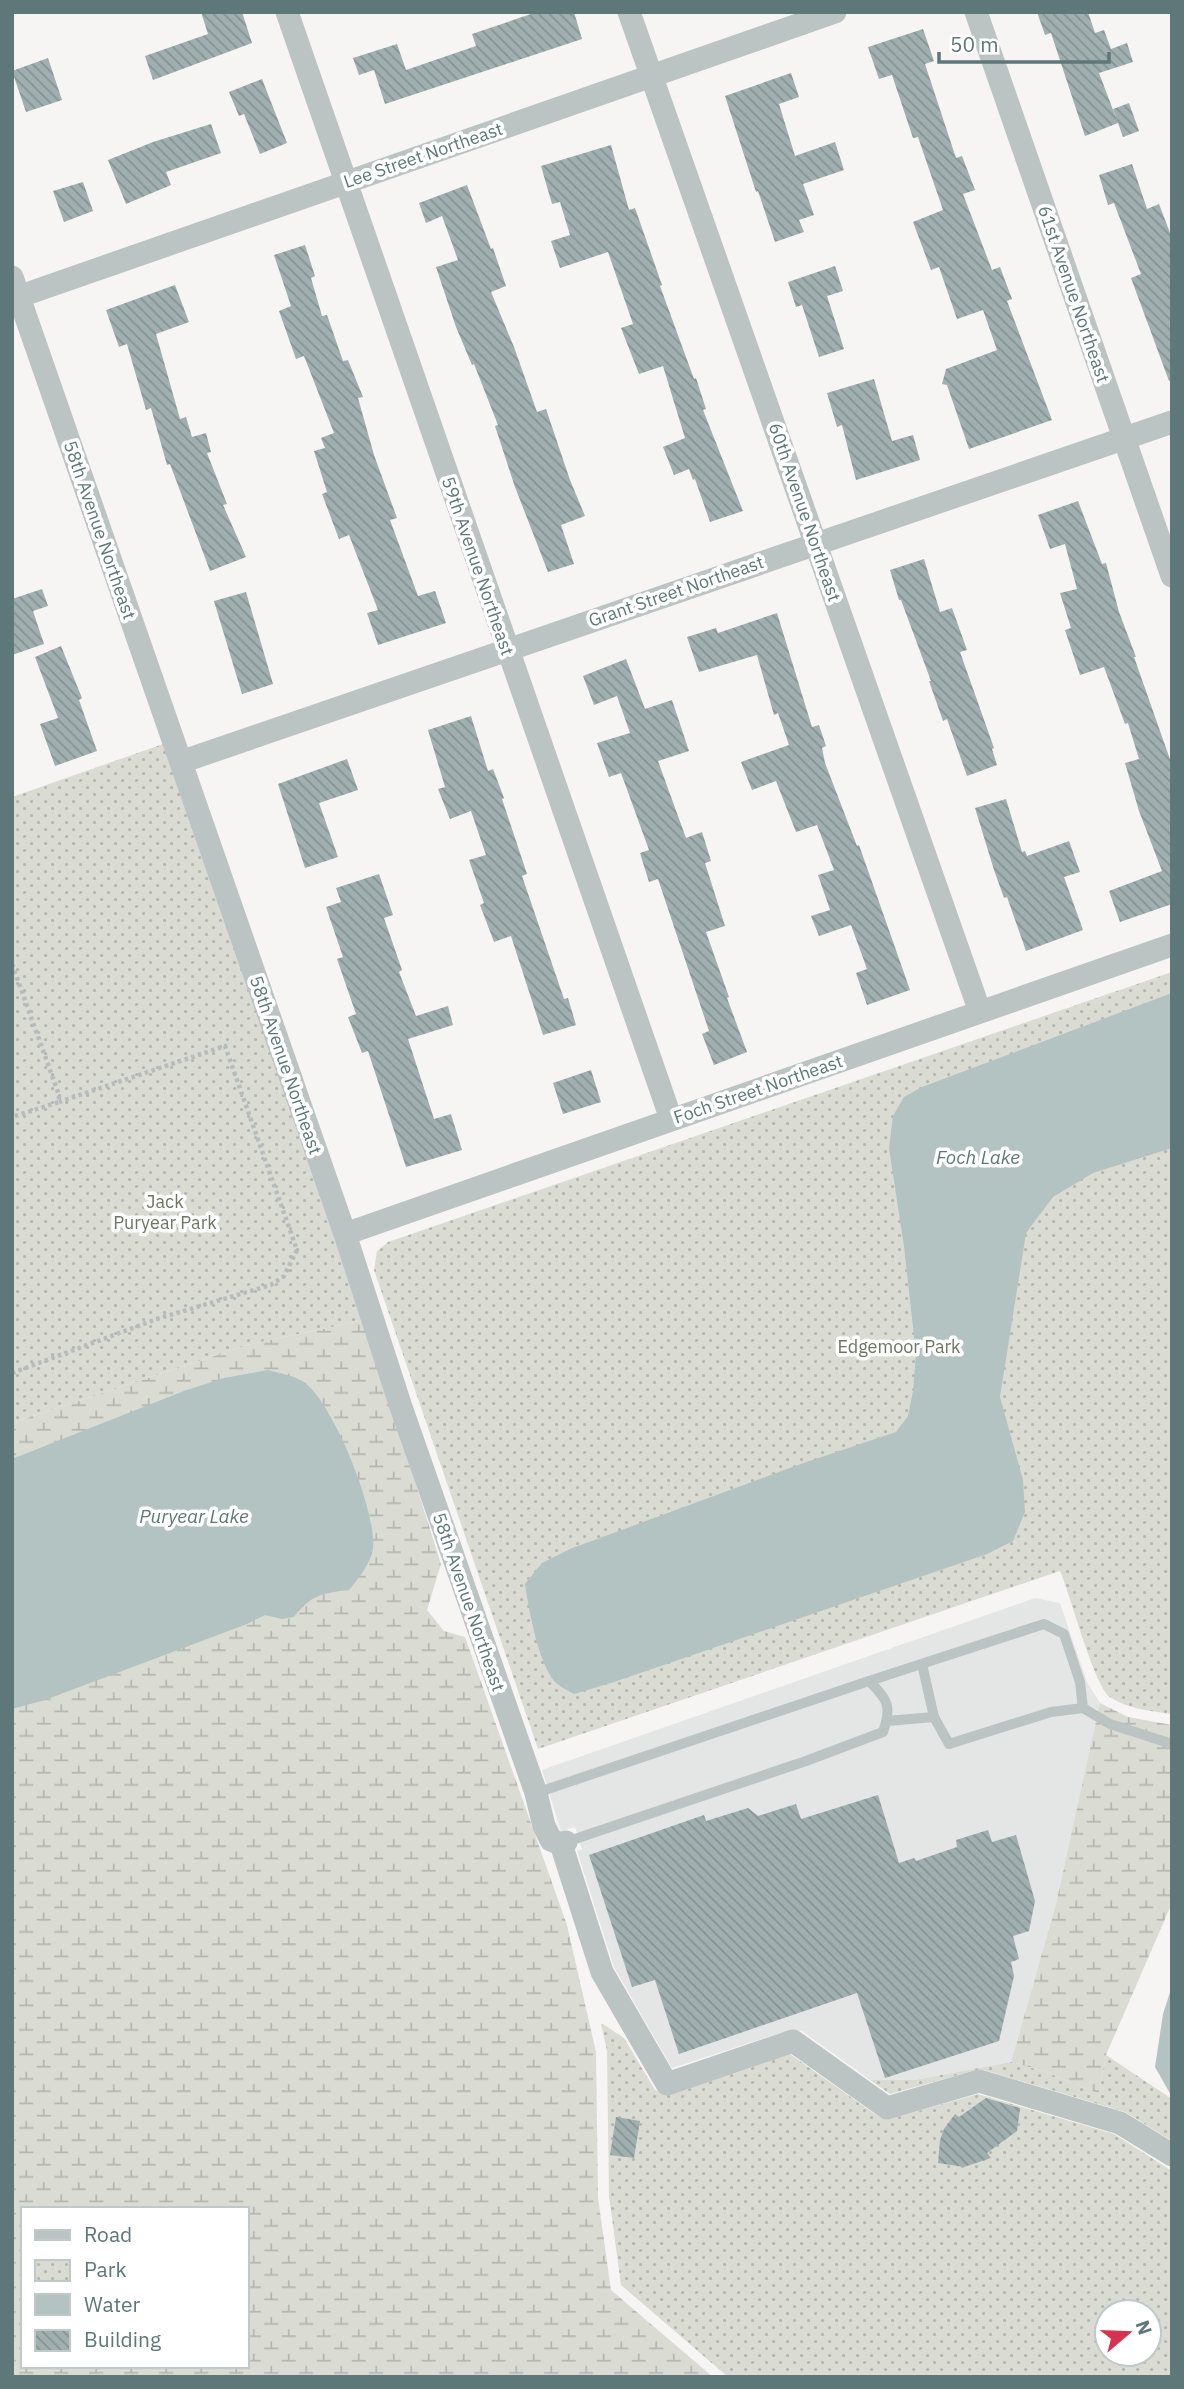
<svg xmlns="http://www.w3.org/2000/svg" width="1184" height="2389" font-family="'IBM Plex Sans',sans-serif">
	<style>
		.built { fill: #e4e5e5 }
		.wetland { fill: url(#wetland-marsh); fill-rule: evenodd }
		.park { fill: url(#park-dots); fill-rule: evenodd }
		.water { fill: #b2c3c1 }
		.building { fill: url(#building-back-hatch) }
		.lines { fill: none; stroke-linecap: round; stroke-linejoin: round }
		.path { stroke: #b6bcbc; stroke-width: 4.5; stroke-dasharray: 3.5 3.5; stroke-linecap: butt }
		.service { stroke: #bbc3c3; stroke-width: 10 }
		.minor { stroke: #bbc3c3; stroke-width: 23 }
		.labels { text-anchor: middle; dominant-baseline: central; stroke-width: 7; stroke-linejoin: round; paint-order: stroke }
		.street-label { font-size: 18px; fill: #5e7778; stroke: #fff }
		.park-label { font-size: 18px; fill: #6e7562; stroke: #fff }
		.water-label { font-size: 19px; font-style: italic; fill: #5e7874; stroke: #fff }
	</style>
	<defs>
		<pattern id="wetland-marsh" width="20" height="14" patternUnits="userSpaceOnUse" patternTransform="scale(1.75)"><rect width="20" height="14" fill="#dadbd3"/><path d="M1 5h8M5 5V1M11 12h8M15 12V8" fill="none" stroke="#b4b6b0"/></pattern>
		<pattern id="park-dots" width="8" height="8" patternUnits="userSpaceOnUse" patternTransform="scale(1.75)"><rect width="8" height="8" fill="#dadbd3"/><path d="M2 2h.1M6 6h.1" fill="none" stroke="#b4b6b0" stroke-width="1.8" stroke-linecap="round"/></pattern>
		<pattern id="building-back-hatch" width="6" height="6" patternUnits="userSpaceOnUse" patternTransform="scale(1.75)"><rect width="6" height="6" fill="#a0afaf"/><path d="M-1 5l2 2M0 0l6 6M5-1l2 2" fill="none" stroke="#869393"/></pattern>
	</defs>
	<rect width="100%" height="100%" fill="#f7f5f4"/>
	<path class="built" d="M1035,1598L1060,1603L1087,1682L1100,1703L1099,1709L1056,1904L1011,2062L914,2080H870L802,2031L790,2030L672,2068L614,1967L577,1851L582,1849L575,1827L561,1831L542,1770Z"/>
	<path class="wetland" d="M364,1320L441,1564L427,1610L444,1631L465,1637L567,1925L596,2052L598,2198L611,2290L713,2377H12V1423L247,1345ZM23,2209H247V2366H23Z
		M1100,1703L1128,1717L1172,1725V1903L1106,2055L1099,2094L1046,2072L1011,2062L1056,1904Z"/>
	<path class="park" d="M163,744L364,1320L247,1345L12,1423V797Z
		M1172,972V1714C1151,1711 1127,1709 1110,1697C1094,1686 1070,1594 1060,1571L538,1749L374,1270L377,1251L388,1242Z
		M601,2024H603L624,2038L655,2090L670,2095L790,2054L879,2117L890,2119L978,2094L1114,2134L1172,2171V2377H728L621,2285L609,2196L607,2051ZM1107,2312H1149V2354H1107Z
		M1106,2055L1172,2099V2141L1125,2112L984,2070H976L890,2094L870,2080H914L1011,2062L1046,2072L1099,2094Z"/>
	<path class="water" d="M1172,993V1148L1093,1173L1053,1197L1026,1233L1000,1397L1023,1480L1025,1512L1013,1541L987,1554L614,1682L574,1694C569,1691 560,1687 555,1682C538,1662 529,1610 525,1584L542,1563L570,1549L795,1466L896,1432L908,1416L913,1391L916,1354L904,1246L889,1148L893,1116L904,1097L922,1087Z
		M268,1370C279,1373 295,1376 304,1382C334,1404 377,1512 373,1549C371,1563 358,1579 349,1590C322,1593 311,1595 294,1617L282,1619L265,1615L247,1624L45,1700L12,1709V1459L184,1391L224,1378Z
		M1172,1986V2097L1155,2067L1163,2014Z"/>
	<path class="building" d="M201,12H242L252,43L153,80L145,56L208,34Z
		M537,12H574L582,39L385,104L374,70L359,75L353,58L397,44L406,70L476,46L472,34Z
		M1037,12H1088L1095,33L1104,30L1111,49L1127,43L1133,62L1099,73L1118,123L1085,136L1051,33L1045,35Z
		M923,29L934,61L925,64L956,158L962,156L975,190L963,194L992,270L1000,267L1012,299L1007,301L1052,420L969,449L947,385L942,384L946,369L997,350L983,310L957,319L939,267L931,270L913,222L943,210L918,137L913,138L892,75L879,79L868,47Z
		M48,58L62,100L26,112L12,71Z
		M791,73L799,97L779,104L795,156L835,142L844,170L803,184L814,215L799,220L804,232L775,242L758,191L756,192L725,96Z
		M262,79L287,143L260,154L244,114L239,116L229,92Z
		M1129,103L1139,131L1123,137L1113,109Z
		M211,124L221,153L166,172L171,185L126,204L108,160L153,142Z
		M611,145L629,210L635,208L662,285L660,286L694,379L696,378L706,409L703,410L743,511L710,522L695,479L693,480L689,469L674,475L663,447L685,438L663,366L639,374L621,328L633,324L608,252L560,268L551,241L570,235L560,202L552,204L541,166Z
		M1132,164L1147,209L1159,204L1172,238V380L1169,381L1131,278L1141,274L1114,203L1108,205L1099,175Z
		M83,182L93,211L64,222L53,191Z
		M467,185L491,249L493,248L506,286L491,292L514,347L537,412L546,409L570,480L585,516L561,525L574,564L548,572L515,487L495,426L498,425L474,364L472,365L456,327L436,267L458,260L442,216L426,223L419,203Z
		M305,245L315,276L311,278L322,316L327,315L343,361L348,360L363,397L358,398L374,455L397,518L390,520L418,596L435,591L446,623L378,645L367,613L378,610L349,535L339,539L322,494L327,492L314,451L325,448L321,438L334,433L304,356L296,359L279,311L291,306L274,255Z
		M835,266L843,291L827,296L844,349L819,357L802,305L796,307L788,282Z
		M175,285L189,322L156,334L180,419L186,417L192,437L206,433L211,452L207,453L227,504L223,505L246,557L210,571L170,464L167,465L151,408L146,410L127,344L119,347L106,310Z
		M874,379L892,441L913,435L920,460L856,480L842,425L837,427L827,393Z
		M1078,501L1102,564L1106,563L1119,612L1136,657H1134L1172,765V904L1120,922L1109,891L1162,871L1139,811L1125,763L1139,759L1128,723L1125,724L1104,667L1080,675L1065,630L1071,628L1060,593L1077,589L1065,544L1050,549L1038,515Z
		M924,559L940,612L952,608L967,650L960,652L994,748L992,749L997,765L967,776L947,719L943,721L929,681H931L901,600H899L890,570Z
		M42,589L48,606L33,611L44,644L12,655V599Z
		M246,592L273,684L242,694L214,601Z
		M777,613L812,727L819,725L826,746L822,748L825,763L857,846L859,845L910,990L867,1005L856,973L867,969L851,925L819,936L811,916L830,910L818,875L834,870L817,825L796,832L776,781L752,790L741,762L789,745L778,713L774,715L757,655L699,672L687,637L716,628L718,633Z
		M61,646L82,698L79,700L97,751L55,766L40,724L58,718L35,657Z
		M626,659L645,709L672,700L689,751L658,761L686,838L702,832L711,861L705,863L725,926L706,932L729,997L727,998L747,1052L714,1065L702,1034L709,1031L658,879L649,882L640,853L649,850L621,773L609,777L597,743L630,733L617,696L594,705L583,676Z
		M471,716L488,771L493,769L504,798L502,799L527,874L522,876L564,999L568,998L576,1025L543,1035L511,936L494,942L480,905L484,903L469,860L486,855L471,811L450,819L438,789L445,787L428,730Z
		M347,759L358,790L319,803L338,857L305,868L278,784Z
		M1006,799L1022,852L1025,851L1027,856L1069,841L1080,872L1064,877L1083,930L1026,951L1007,897L1004,898L994,870L975,808Z
		M379,874L393,915L384,918L402,970L399,972L416,1016L448,1006L453,1025L408,1039L434,1119L451,1114L462,1150L406,1167L368,1051L362,1053L348,1017L356,1014L337,959L343,957L326,907L341,902L336,888Z
		M591,1070L601,1102L563,1114L553,1083Z
		M878,1795L899,1863L914,1858L916,1861L957,1847L956,1840L988,1830L992,1842L1016,1835L1035,1901L1029,1931L1013,1936L1019,1959L1011,1962L1014,1976L999,2041L885,2078L857,1993L679,2054L655,1980L632,1987L589,1855L704,1815L706,1821L748,1808L758,1816L796,1804L801,1819Z
		M986,2098L1020,2108L1017,2131L987,2153L991,2158L964,2167L938,2163L940,2140L944,2129L955,2114L959,2117Z
		M616,2117L640,2121L634,2158L610,2155Z"/>
	<g class="lines">
		<path class="path" d="M12,964L59,1095V1102L12,1117
			M12,1373L157,1319L271,1285L284,1276L297,1250L225,1046L59,1102"/>
		<path class="service" d="M922,1664L934,1717
			M869,1681L1044,1624L1064,1634L1080,1682L1083,1708L1051,1712L949,1744L934,1717L887,1721
			M1083,1708L1110,1724L1172,1744
			M536,1793L869,1681C888,1700 892,1706 883,1732L806,1761L566,1842"/>
		<path class="minor" d="M287,12L671,1119
			M629,12L980,1012
			M976,12L1172,576
			M12,277L345,1234L401,1407L536,1793L544,1826L551,1840L561,1844L566,1842
			M12,299L835,12
			M181,762L1172,422
			M345,1234L1172,945
			M561,1844L602,1972L667,2084L793,2041L887,2108L979,2081L1120,2123L1172,2155"/>
	</g>
	<g class="labels">
		<g class="street-label">
			<text transform="translate(423 155) rotate(-19)">Lee Street Northeast</text>
			<text transform="translate(1074 294) rotate(71)">61st Avenue Northeast</text>
			<text transform="translate(805 512) rotate(71)">60th Avenue Northeast</text>
			<text transform="translate(100 530) rotate(71)">58th Avenue Northeast</text>
			<text transform="translate(478 566) rotate(71)">59th Avenue Northeast</text>
			<text transform="translate(676 591) rotate(-19)">Grant Street Northeast</text>
			<text transform="translate(286 1065) rotate(71)">58th Avenue Northeast</text>
			<text transform="translate(758 1089) rotate(-19)">Foch Street Northeast</text>
			<text transform="translate(469 1602) rotate(71)">58th Avenue Northeast</text>
		</g>
		<g class="park-label">
			<text x="165" y="1201">Jack<tspan x="165" dy="21">Puryear Park</tspan></text>
			<text x="899" y="1346">Edgemoor Park</text>
		</g>
		<g class="water-label">
			<text x="978" y="1157">Foch Lake</text>
			<text x="194" y="1516">Puryear Lake</text>
		</g>
	</g>
	<rect width="1184" height="2389" fill="none" stroke="#5e7778" stroke-width="28"/>
	<rect x="21" y="2207" width="228" height="161" fill="#ffffff" stroke="#bfc9c9" stroke-width="2"/>
	<rect x="35" y="2230" width="35" height="10" fill="#bbc3c3" stroke="#bfc9c9" stroke-width="2"/>
	<text x="84" y="2242" font-size="21" fill="#5e7778">Road</text>
	<rect x="35" y="2260" width="35" height="21" fill="url(#park-dots)" stroke="#bfc9c9" stroke-width="2"/>
	<text x="84" y="2277" font-size="21" fill="#5e7778">Park</text>
	<rect x="35" y="2294" width="35" height="21" fill="#b2c3c1" stroke="#bfc9c9" stroke-width="2"/>
	<text x="84" y="2312" font-size="21" fill="#5e7778">Water</text>
	<rect x="35" y="2330" width="35" height="21" fill="url(#building-back-hatch)" stroke="#bfc9c9" stroke-width="2"/>
	<text x="84" y="2347" font-size="21" fill="#5e7778">Building</text>
	<g transform="translate(1128 2333) rotate(71)"><circle r="33" fill="#ffffff" stroke="#bfc9c9" stroke-width="2"/>
	<path d="M0-5L12 26L0 18L-12 26Z" fill="#d83251"/>
	<text y="-10" font-size="19" font-weight="bold" text-anchor="middle" fill="#5e7778">N</text>
	</g>
	<path d="M939 52v10h170v-10" fill="none" stroke="#5e7778" stroke-width="3.5"/>
	<text x="950" y="52" font-size="21" fill="#5e7778" stroke="#ffffff" stroke-width="5" paint-order="stroke">50 m</text>
</svg>
